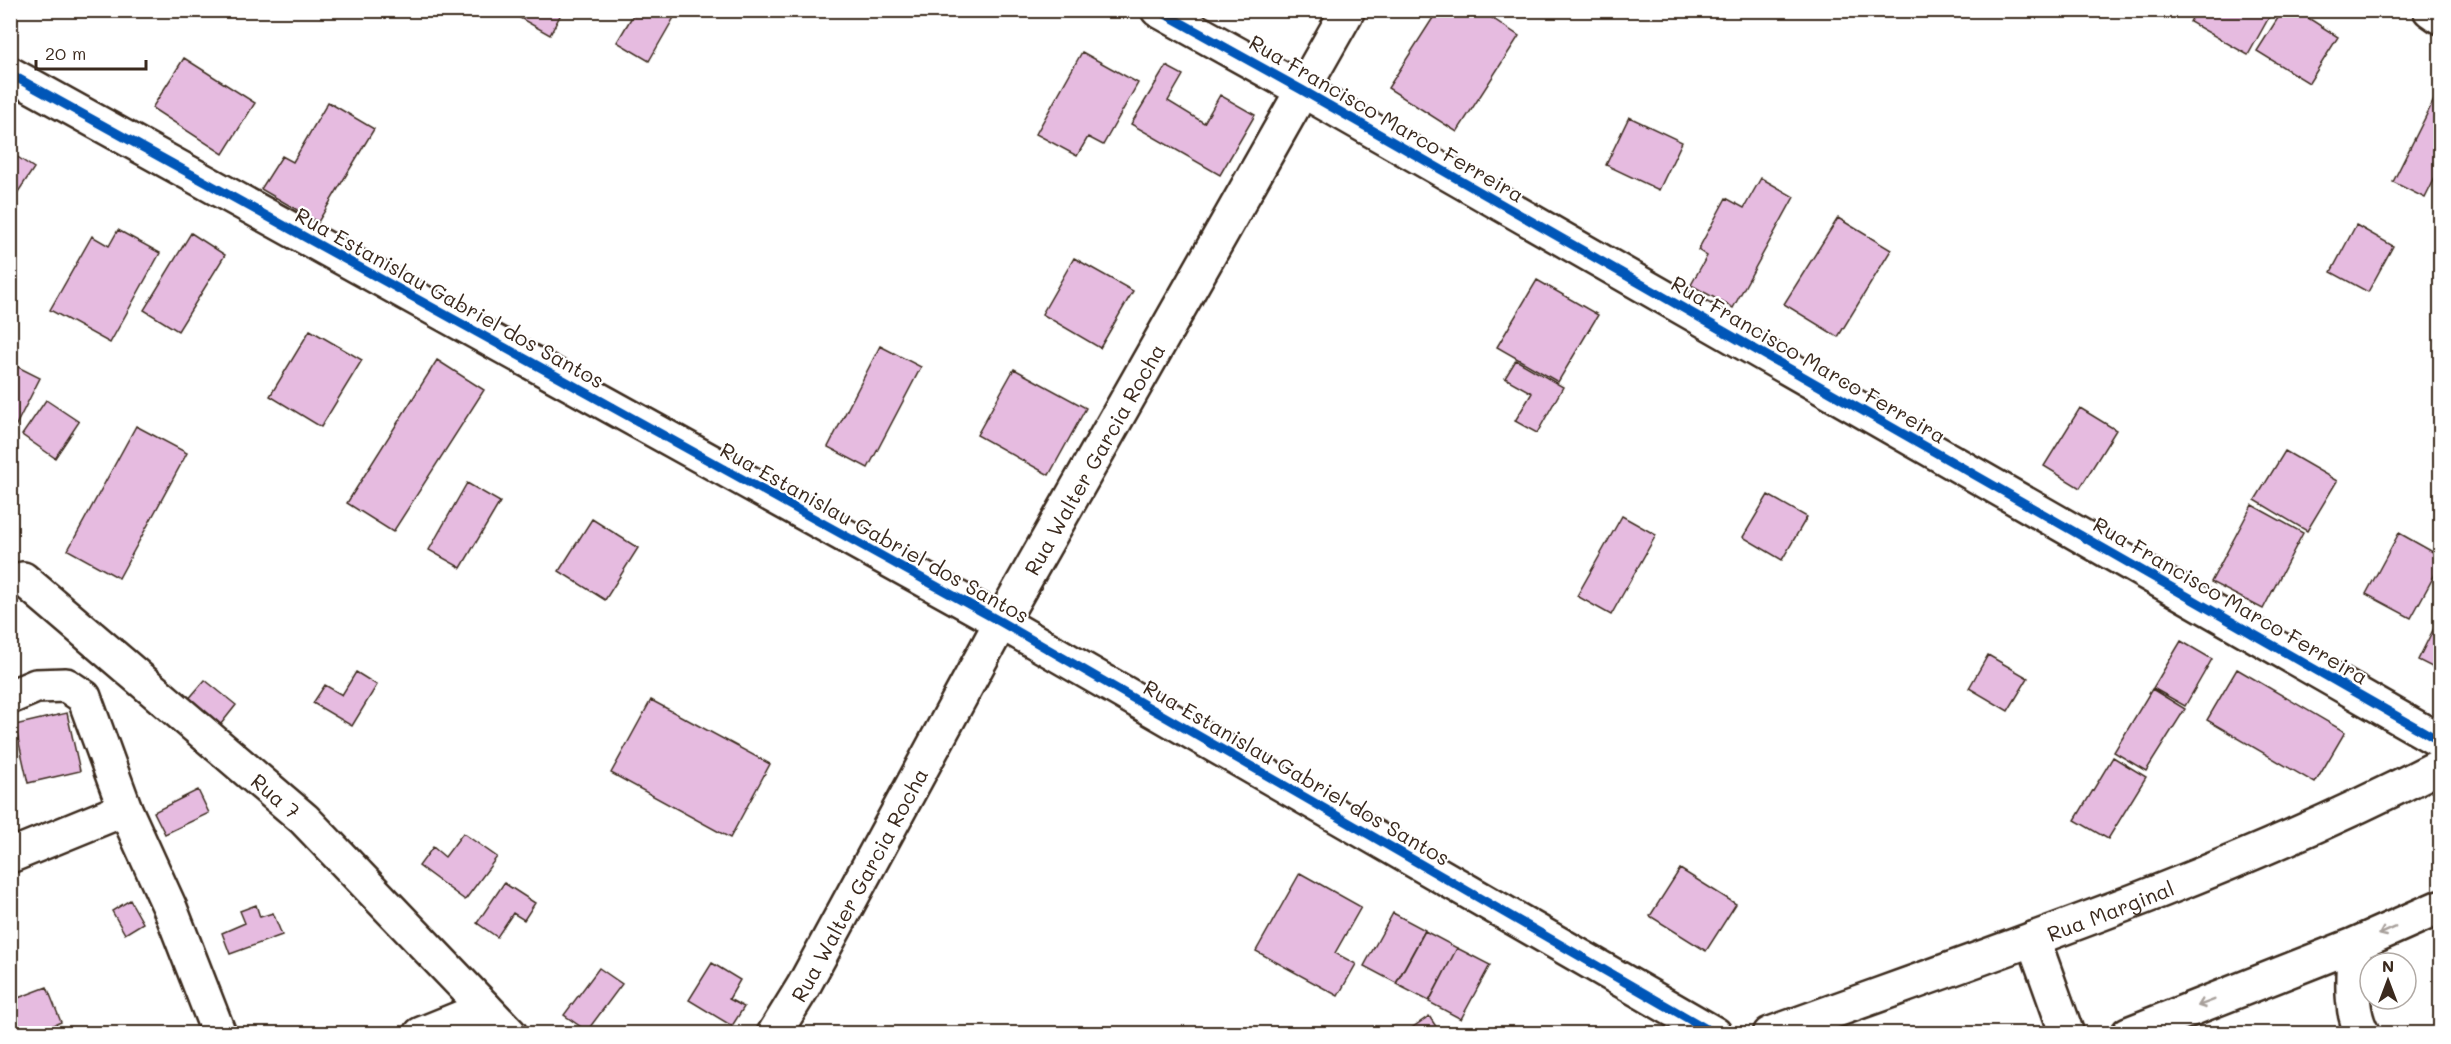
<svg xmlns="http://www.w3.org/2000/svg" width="2451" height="1044" font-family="Mali,sans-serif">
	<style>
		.building { fill: #e6bbe0; stroke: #3b2a1e; stroke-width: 1.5 }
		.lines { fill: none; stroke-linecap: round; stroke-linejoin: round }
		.street-casing { stroke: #3b2a1e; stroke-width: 38 }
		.secondary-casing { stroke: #3b2a1e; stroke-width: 38 }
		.street { stroke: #fff; stroke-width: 33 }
		.secondary { stroke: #fff; stroke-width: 33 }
		.cycleway-casing { stroke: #fff; stroke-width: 13 }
		.cycleway { stroke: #0057b8; stroke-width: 9 }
		.oneway { stroke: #a79f9a }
		.labels { text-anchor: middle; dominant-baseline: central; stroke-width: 4.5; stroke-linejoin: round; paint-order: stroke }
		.street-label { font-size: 21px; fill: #3b2a1e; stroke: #fff }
	</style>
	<rect width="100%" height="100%" fill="#fff"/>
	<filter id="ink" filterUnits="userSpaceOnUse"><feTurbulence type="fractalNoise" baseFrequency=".0167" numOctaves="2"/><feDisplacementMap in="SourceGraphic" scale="12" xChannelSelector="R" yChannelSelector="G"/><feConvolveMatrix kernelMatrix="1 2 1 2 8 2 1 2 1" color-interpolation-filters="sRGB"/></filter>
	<g filter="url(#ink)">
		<path class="building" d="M506,10H563L550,35Z
			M636,10H670L676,14L649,61L617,42Z
			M1438,10H1480L1519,36L1457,132L1388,88Z
			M2196,10H2273L2248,55L2190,22Z
			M2283,10H2296L2338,37L2309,83L2257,51Z
			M1082,52L1138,83L1103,145L1088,137L1077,156L1036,134Z
			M184,58L255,103L223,154L152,108Z
			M1166,66L1183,75L1168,101L1204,123L1220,95L1255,115L1220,175L1131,124Z
			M2437,94L2440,95V168L2425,198L2393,182Z
			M328,102L374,129L318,222L261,189L282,156L293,162Z
			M1629,117L1682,142L1659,190L1606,165Z
			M10,152L34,168L10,204Z
			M1761,178L1794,197L1733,308L1691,285L1707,256L1698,250L1726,198L1744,208Z
			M1838,218L1891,250L1838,337L1784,304Z
			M2356,225L2393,246L2368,292L2331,272Z
			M118,230L160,253L110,343L50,310L92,236L109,246Z
			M191,233L225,255L178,331L144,310Z
			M1074,258L1133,291L1100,348L1042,314Z
			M1537,280L1598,315L1558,382L1497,347Z
			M310,330L362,360L321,427L270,396Z
			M880,346L921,367L868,468L828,447Z
			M437,360L484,390L393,532L347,503Z
			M1516,360L1563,387L1537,433L1515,421L1532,393L1505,378Z
			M10,363L40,378L14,429L10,427Z
			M1014,369L1086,408L1049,475L977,435Z
			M46,400L79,422L55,458L22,435Z
			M2080,408L2116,430L2080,488L2044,466Z
			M136,426L187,453L119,578L68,550Z
			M2285,451L2337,481L2307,531L2255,500Z
			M467,483L500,502L461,568L429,550Z
			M1768,495L1807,517L1782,560L1743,537Z
			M2252,505L2303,533L2263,609L2211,582Z
			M1622,516L1656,535L1611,615L1577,596Z
			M592,519L638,548L605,600L559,571Z
			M2399,533L2440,556V565L2411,618L2366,594Z
			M2440,616V671L2418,660Z
			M2181,641L2212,659L2185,706L2153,688Z
			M1988,655L2028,678L2008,711L1969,688Z
			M2237,669L2345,732L2315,783L2207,720Z
			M356,672L377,685L352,726L313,703L325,685L342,695Z
			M205,680L236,705L213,734L181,708Z
			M2152,689L2185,709L2146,771L2114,752Z
			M651,700L770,764L730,838L611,773Z
			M67,713L80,771L28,783L15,725Z
			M2113,757L2146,777L2108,839L2075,820Z
			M198,790L209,813L165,834L154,812Z
			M463,833L497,857L465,900L419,866L433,847L445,857Z
			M1680,869L1736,904L1706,951L1650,916Z
			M1300,873L1361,907L1335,953L1356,964L1338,996L1256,951Z
			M504,883L535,903L524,920L513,913L497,937L477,923Z
			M130,900L143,923L125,934L112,911Z
			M256,905L260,917L273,913L282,935L230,954L222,933L245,923L240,911Z
			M1393,913L1425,930L1396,983L1364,966Z
			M1425,931L1457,948L1429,1001L1396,984Z
			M1457,948L1490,965L1461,1019L1429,1002Z
			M712,963L740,980L729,999L744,1007L732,1026L689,1000Z
			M599,968L622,984L587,1031L564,1015Z
			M47,987L61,1022L33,1034H11L10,1001Z
			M1429,1016L1441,1034H1403Z"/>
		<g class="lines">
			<defs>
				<g id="street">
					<path d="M1158,10L1302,90L2440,741"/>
					<path d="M2430,10L2440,17"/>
					<path d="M10,74L1001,622L1715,1034"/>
					<path id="s1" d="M23,579L304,819L510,1034"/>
					<path d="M10,697L36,686L66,685L84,697L125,809"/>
					<path d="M10,856L125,809L170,908L219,1034"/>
					<path d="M2033,939L2067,1034"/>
					<path d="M421,1034L485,1008"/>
					<path id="s2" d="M774,1034L803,987L1001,622L1348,10"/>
					<path id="s3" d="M1770,1034C1996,952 2226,876 2440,766"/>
				</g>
				<path id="secondary" d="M2354,945C2354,973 2348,1009 2363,1034
					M2128,1034L2354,945L2440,907"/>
			</defs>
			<use href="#street" class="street-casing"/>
			<use href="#secondary" class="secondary-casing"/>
			<use href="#street" class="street"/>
			<use href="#secondary" class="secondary"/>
			<defs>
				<path id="cycleway" d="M1158,10L1302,90L2440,741
					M10,74L1001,622L1715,1034"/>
			</defs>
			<use href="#cycleway" class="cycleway-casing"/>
			<use href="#cycleway" class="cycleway"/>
		</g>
		<defs><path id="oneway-shaft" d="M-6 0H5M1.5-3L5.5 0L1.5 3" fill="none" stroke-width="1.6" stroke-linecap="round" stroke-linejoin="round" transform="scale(1.5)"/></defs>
		<g class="oneway">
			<use href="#oneway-shaft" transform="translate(2387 931) rotate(156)"/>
			<use href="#oneway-shaft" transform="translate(2206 1003) rotate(159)"/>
		</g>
	</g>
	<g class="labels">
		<g class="street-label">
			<text transform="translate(1387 118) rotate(30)">Rua Francisco Marco Ferreira</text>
			<text transform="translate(450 297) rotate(29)">Rua Estanislau Gabriel dos Santos</text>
			<text transform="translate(1809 359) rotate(30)">Rua Francisco Marco Ferreira</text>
			<text stroke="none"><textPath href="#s2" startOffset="658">Rua Walter Garcia Rocha</textPath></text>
			<text transform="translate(875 532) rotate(29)">Rua Estanislau Gabriel dos Santos</text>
			<text transform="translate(2231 600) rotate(30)">Rua Francisco Marco Ferreira</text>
			<text transform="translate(1297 772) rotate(30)">Rua Estanislau Gabriel dos Santos</text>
			<text stroke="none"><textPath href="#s1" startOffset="333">Rua 7</textPath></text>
			<text stroke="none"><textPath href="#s2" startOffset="172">Rua Walter Garcia Rocha</textPath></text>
			<text stroke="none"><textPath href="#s3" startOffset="362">Rua Marginal</textPath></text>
		</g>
	</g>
	<rect width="2451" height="1044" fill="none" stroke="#fff" stroke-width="36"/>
	<rect x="18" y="18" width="2415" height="1008" fill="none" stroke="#3b2a1e" stroke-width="2" filter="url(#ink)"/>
	<g transform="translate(2388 981)"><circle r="28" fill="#ffffff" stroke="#b1aaa5" stroke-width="1.5"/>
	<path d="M0-4.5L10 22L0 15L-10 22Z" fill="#3b2a1e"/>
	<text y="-9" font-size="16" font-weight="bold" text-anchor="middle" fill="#3b2a1e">N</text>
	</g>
	<path d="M36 60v9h110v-9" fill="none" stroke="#3b2a1e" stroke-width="3"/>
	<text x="45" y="60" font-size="18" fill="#3b2a1e" stroke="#ffffff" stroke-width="4.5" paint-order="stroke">20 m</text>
</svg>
